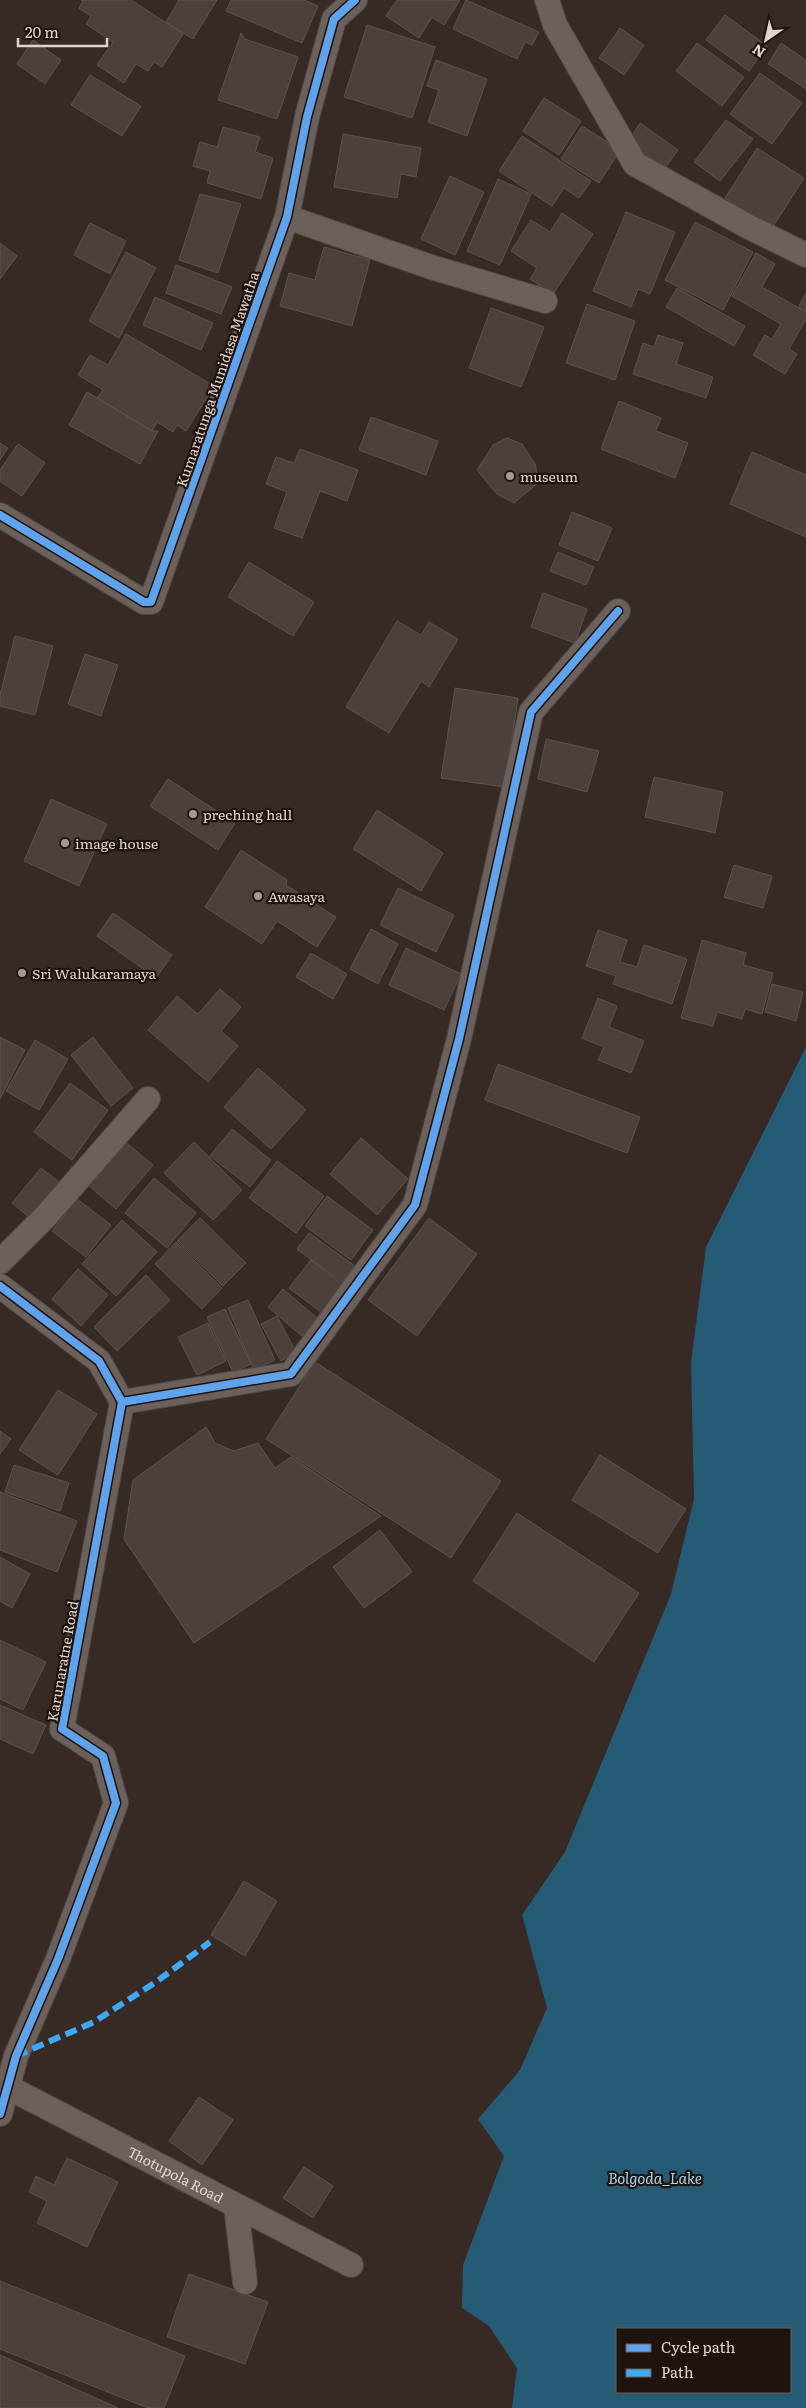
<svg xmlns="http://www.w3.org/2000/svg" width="806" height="2408" font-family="Literata,serif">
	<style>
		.water { fill: #265b75; fill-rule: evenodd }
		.building { fill: #4b403c; stroke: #5e524e }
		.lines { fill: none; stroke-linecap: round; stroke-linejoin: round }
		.street-casing { stroke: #514641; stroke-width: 26 }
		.street { stroke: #6b605c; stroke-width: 24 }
		.quiet { stroke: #3fa9f5; stroke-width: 6; stroke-dasharray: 12 6; stroke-linecap: butt }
		.cycleway-casing { stroke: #1e130f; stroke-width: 11 }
		.cycleway { stroke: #60a3ed; stroke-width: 8 }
		.poi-dot { fill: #a79892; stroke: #1e130f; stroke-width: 2 }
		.labels { text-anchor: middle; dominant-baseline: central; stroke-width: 4.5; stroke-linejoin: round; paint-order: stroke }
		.street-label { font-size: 14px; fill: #e3d3cd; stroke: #1e130f }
		.poi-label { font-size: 14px; fill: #e3d3cd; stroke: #1e130f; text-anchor: start }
		.water-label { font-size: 15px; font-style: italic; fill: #a6d7f2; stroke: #1e130f }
	</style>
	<rect width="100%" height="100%" fill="#372a25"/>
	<path class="water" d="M806,1047V2408H512L517,2368L489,2326L462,2308L463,2265L504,2156L478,2119L520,2070L547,2008L522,1915L565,1852L671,1594L694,1499L691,1363L706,1247ZM617,2329H790V2392H617Z"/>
	<path class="building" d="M81,0H131L183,34L162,67L154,62L148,71L136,64L124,83L97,65L113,42L86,24L91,16L79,8L83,1Z
		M179,0H217L193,39L166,22Z
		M231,0H304L318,6L302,43L226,11Z
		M397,0H460L444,25L432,17L419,38L386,16Z
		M466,0L539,32L532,45L525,42L517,59L453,29Z
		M725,15L767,46L749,71L706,40Z
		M367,25L435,47L412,118L344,97Z
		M620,28L644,45L624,75L599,58Z
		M241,33L245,39L298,57L277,119L218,100Z
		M33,40L61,60L45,84L17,64Z
		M697,43L744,77L722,106L676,71Z
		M781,43L806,60V89L768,64Z
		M436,60L487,79L467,136L428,122L439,90L427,86Z
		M760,73L802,103L772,144L730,114Z
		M90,75L141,106L122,136L71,105Z
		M544,98L581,121L559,155L523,131Z
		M726,120L753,139L720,181L694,162Z
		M640,123L678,150L665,168L628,142Z
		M582,126L620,150L599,183L561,159Z
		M223,127L260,137L255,152L273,158L261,199L207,183L210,171L193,166L200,142L217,147Z
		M343,134L421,148L416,177L401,174L397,198L334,187Z
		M522,136L591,181L579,198L564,188L552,206L499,171Z
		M757,148L804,178L772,228L725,198Z
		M450,176L484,192L455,255L421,239Z
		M498,179L531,194L500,265L467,251Z
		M200,194L241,204L218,273L179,260Z
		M626,212L675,232L650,294L638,289L631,307L593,291Z
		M562,213L593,234L553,294L530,279L537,268L511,251L531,220L550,232Z
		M695,222L753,252L723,310L665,280Z
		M90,223L126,241L110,274L74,255Z
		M0,243L17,256L0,279Z
		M324,247L370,260L352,326L280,306L289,273L315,280Z
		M126,252L156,268L119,338L89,321Z
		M756,253L775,264L762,287L806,312V319L789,349L797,354L785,374L753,355L765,335L772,339L781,324L732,296Z
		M176,265L232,287L221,314L166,293Z
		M677,288L745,326L734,346L666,307Z
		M806,293V312L798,308Z
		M155,297L213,323L201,350L143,325Z
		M587,304L635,321L615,380L566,363Z
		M491,308L544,327L521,387L469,368Z
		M126,334L214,386L186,431L177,425L173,432L157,422L152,431L97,398L103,390L78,375L90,355L108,365Z
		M658,335L683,343L676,364L713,377L706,398L633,374L643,343L654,347Z
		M87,392L152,431H158L140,464L69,425Z
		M619,401L661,418L656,431L688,443L675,478L601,449Z
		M371,417L438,441L426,475L359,450Z
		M507,438L522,444L535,464L539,482L514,503L497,494L477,470L493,445Z
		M0,443L8,448L0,460Z
		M18,444L45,463L22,496L0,481V470Z
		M300,449L358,470L347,501L320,491L302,538L274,528L287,492L266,484L276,457L294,463Z
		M752,452L806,475V537L730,504Z
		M572,512L612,528L598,561L559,545Z
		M558,552L594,567L586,585L550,571Z
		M249,562L314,602L293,636L228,597Z
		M543,593L587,609L575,643L531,627Z
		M397,621L421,635L429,622L458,639L429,687L421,681L389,733L346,707Z
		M15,636L53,646L35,715L0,706V695Z
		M85,654L118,665L101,716L68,704Z
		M455,688L518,698L505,787L441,778Z
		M546,739L599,751L587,792L538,779Z
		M654,777L723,792L715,833L645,817Z
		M168,779L235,823L218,850L150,806Z
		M51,799L107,824L79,886L24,861Z
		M377,810L443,853L421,891L353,849Z
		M241,850L287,880L286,885L336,917L317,947L277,921L262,944L205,907Z
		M734,865L772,876L763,908L724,897Z
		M398,888L454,915L436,952L380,925Z
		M113,913L172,955L156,978L97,936Z
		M371,929L398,944L378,984L350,969Z
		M598,930L627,940L620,962L637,967L644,945L687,959L672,1004L613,984L616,976L586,966Z
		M702,940L746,953L743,965L773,973L762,1014L745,1009L742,1019L717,1012L713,1026L681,1018Z
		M406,948L461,974L444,1010L389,985Z
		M311,953L347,974L333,999L296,977Z
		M772,984L803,992L796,1021L765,1012Z
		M220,989L241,1007L221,1031L238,1046L208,1082L148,1030L177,996L198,1014Z
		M598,998L617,1006L609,1027L644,1041L631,1073L598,1060L604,1047L582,1038Z
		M0,1037L25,1050L0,1099Z
		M93,1037L133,1088L111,1106L71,1055Z
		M35,1040L68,1059L39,1110L6,1091Z
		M498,1064L640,1117L627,1153L485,1100Z
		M258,1068L306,1110L271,1149L224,1107Z
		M70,1083L108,1110L72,1160L34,1132Z
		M232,1129L271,1160L250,1187L210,1156Z
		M361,1138L408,1179L377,1215L330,1174Z
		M123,1140L153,1165L116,1209L87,1184Z
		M194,1142L242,1190L213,1220L164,1173Z
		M277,1161L324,1196L296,1233L249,1198Z
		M41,1168L59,1182L29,1217L12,1203Z
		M154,1178L196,1213L167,1248L125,1213Z
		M327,1196L373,1230L351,1260L305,1226Z
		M77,1199L111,1225L86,1257L52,1231Z
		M200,1218L246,1263L223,1286L177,1241Z
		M429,1218L477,1254L417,1336L368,1300Z
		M122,1220L157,1252L116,1296L82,1264Z
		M309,1233L355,1266L343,1283L297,1249Z
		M176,1242L222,1288L202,1309L155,1264Z
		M311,1260L344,1286L322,1313L289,1288Z
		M78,1269L108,1295L81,1326L52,1299Z
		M146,1275L170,1300L117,1351L94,1327Z
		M283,1289L317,1318L302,1336L268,1307Z
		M248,1300L275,1360L254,1370L228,1308Z
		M225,1309L251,1364L233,1372L207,1317Z
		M277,1316L296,1352L281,1361L261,1324Z
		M208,1323L226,1361L197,1375L178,1337Z
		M315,1362L501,1481L451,1558L266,1439Z
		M58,1390L97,1414L58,1475L19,1450Z
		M206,1427L215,1443L234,1451L258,1443L275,1468L291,1457L381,1516L194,1643L124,1539L133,1480Z
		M0,1431L11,1439L0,1454Z
		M600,1455L686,1509L658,1553L572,1500Z
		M14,1465L69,1483L60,1511L5,1492Z
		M0,1492L77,1521L57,1572L0,1550Z
		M517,1513L639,1593L594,1662L473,1581Z
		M380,1530L412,1572L364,1608L333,1567Z
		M0,1557L30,1574L12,1608L0,1601Z
		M0,1640L46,1662L23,1710L0,1699Z
		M0,1705L46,1725L33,1754L0,1739Z
		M244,1881L277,1901L245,1956L211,1935Z
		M199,2097L233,2120L202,2165L169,2141Z
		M67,2158L118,2182L87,2247L37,2223L47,2201L29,2192L36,2176L54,2185Z
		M304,2167L333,2186L313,2218L283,2198Z
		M189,2274L268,2302L245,2364L167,2337Z
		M0,2281L185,2356L164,2408H148L0,2349Z
		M0,2355L118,2408H0Z"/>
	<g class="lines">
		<defs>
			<g id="street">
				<path d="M547,0L555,25L635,164L749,227L806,255"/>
				<path d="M287,217L431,267L545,301"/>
				<path d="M0,515L144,602H151L287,217L307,117L334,19L355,0"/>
				<path d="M0,1262L46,1216L148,1099"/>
				<path d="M0,1286L99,1361L122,1402L62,1729L103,1756L116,1803L58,1959L16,2056L0,2114"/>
				<path d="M122,1402L291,1374L415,1205L459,1039L531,712L618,611"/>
				<path id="s1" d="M0,2083L351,2265"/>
				<path d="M236,2206L245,2282"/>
			</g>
		</defs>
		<use href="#street" class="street-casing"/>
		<use href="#street" class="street"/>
		<path class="quiet" d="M16,2056L94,2022L156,1982L210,1942"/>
		<defs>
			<path id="cycleway" d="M0,515L144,602H151L287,217L307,117L334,19L355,0
				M0,1286L99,1361L122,1402L62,1729L103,1756L116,1803L58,1959L16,2056L0,2114
				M122,1402L291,1374L415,1205L459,1039L531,712L618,611"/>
		</defs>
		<use href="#cycleway" class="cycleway-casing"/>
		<use href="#cycleway" class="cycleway"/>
	</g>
	<g class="poi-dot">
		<circle cx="510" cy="476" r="5"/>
		<circle cx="193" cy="814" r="5"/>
		<circle cx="65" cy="843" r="5"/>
		<circle cx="258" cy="896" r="5"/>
		<circle cx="22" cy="973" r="5"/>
	</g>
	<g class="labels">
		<g class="street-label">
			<text transform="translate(217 379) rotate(-71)">Kumaratunga Munidasa Mawatha</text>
			<text transform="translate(62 1661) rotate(-80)">Karunaratne Road</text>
			<text stroke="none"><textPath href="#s1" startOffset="198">Thotupola Road</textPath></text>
		</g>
		<g class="poi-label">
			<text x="520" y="476">museum</text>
			<text x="203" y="814">preching hall</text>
			<text x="75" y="843">image house</text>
			<text x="268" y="896">Awasaya</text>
			<text x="32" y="973">Sri Walukaramaya</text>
		</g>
		<g class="water-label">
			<text x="655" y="2177">Bolgoda_Lake</text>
		</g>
	</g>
	<rect x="616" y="2328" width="175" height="65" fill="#1e130f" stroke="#6d605b"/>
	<rect x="626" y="2344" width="25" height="8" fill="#60a3ed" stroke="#6d605b"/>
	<text x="661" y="2353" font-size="15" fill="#e3d3cd">Cycle path</text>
	<rect x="626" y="2369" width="25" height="8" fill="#3fa9f5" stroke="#6d605b"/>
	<text x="661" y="2378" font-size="15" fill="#e3d3cd">Path</text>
	<g transform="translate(766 40) rotate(214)" stroke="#1e130f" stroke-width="4" paint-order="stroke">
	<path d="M0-4L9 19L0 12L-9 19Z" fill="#e3d3cd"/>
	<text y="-8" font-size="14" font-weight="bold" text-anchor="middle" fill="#e3d3cd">N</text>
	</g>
	<path d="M18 38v8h89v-8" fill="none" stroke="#e3d3cd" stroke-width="2.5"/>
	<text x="25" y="38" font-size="15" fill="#e3d3cd" stroke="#1e130f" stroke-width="4" paint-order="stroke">20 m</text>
</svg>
